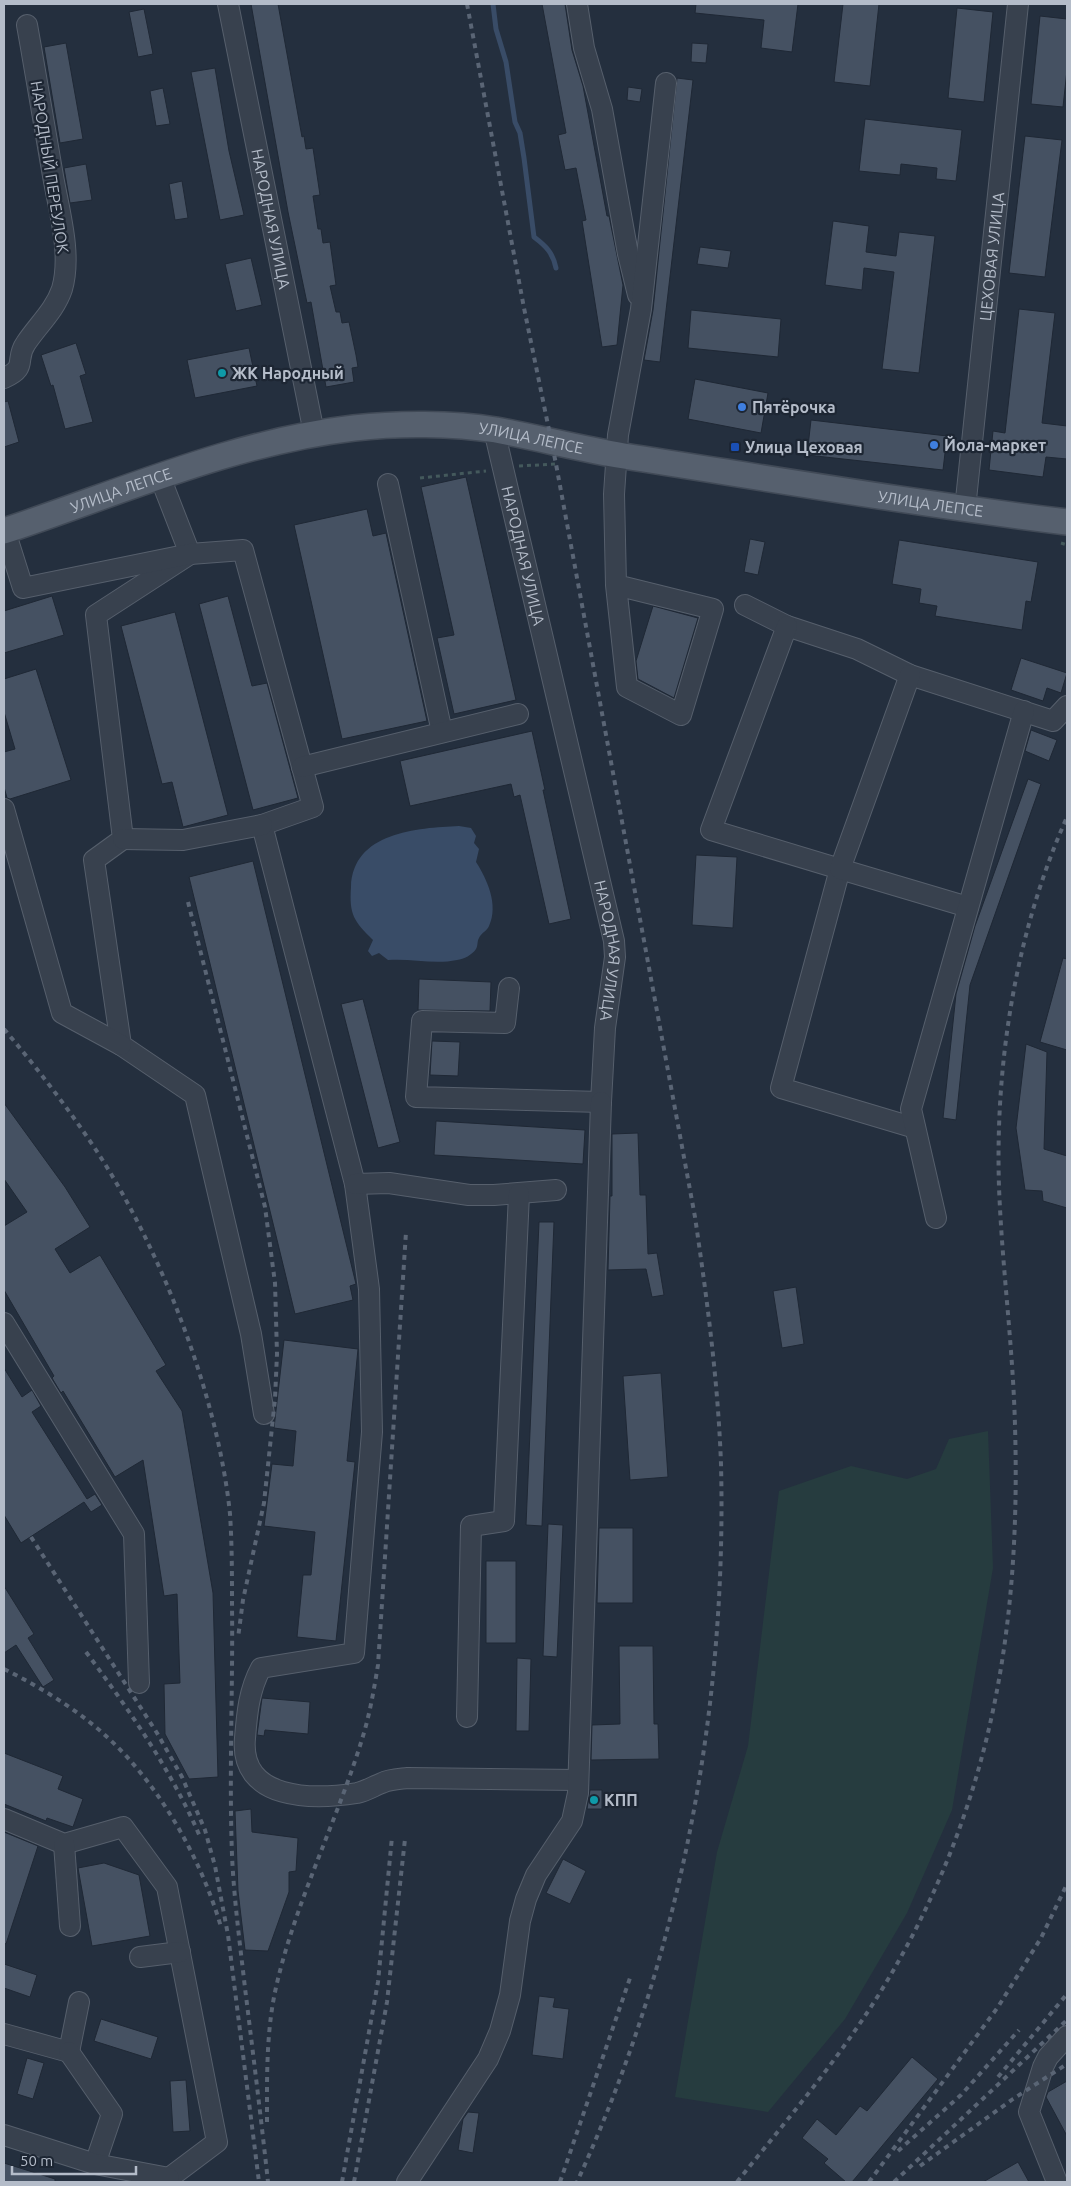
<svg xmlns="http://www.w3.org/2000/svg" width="1071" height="2186" font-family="Ubuntu,sans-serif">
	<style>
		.green { fill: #263c3f }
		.water { fill: #394c67 }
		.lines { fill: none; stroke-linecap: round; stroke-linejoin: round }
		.stream { stroke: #394c67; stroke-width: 5 }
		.building { fill: #455162; stroke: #1f2835 }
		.minor-casing { stroke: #565f6c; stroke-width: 22 }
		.major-casing { stroke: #414a57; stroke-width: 28 }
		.path { stroke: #44595c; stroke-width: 3; stroke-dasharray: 4 4; stroke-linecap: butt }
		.minor { stroke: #38414e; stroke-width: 20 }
		.major { stroke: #56606e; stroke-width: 25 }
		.rail { stroke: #5a6575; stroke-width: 4; stroke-dasharray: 5 5; stroke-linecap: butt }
		.culture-dot { fill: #0f9aa8; stroke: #1d2633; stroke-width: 2 }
		.shop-dot { fill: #3f7fe0; stroke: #1d2633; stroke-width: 2 }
		.transit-dot { fill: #1a4fb4; stroke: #1d2633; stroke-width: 2 }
		.labels { text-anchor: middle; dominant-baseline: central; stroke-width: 4.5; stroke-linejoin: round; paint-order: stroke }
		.street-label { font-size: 16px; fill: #b4bcc9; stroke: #1d2633 }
		.poi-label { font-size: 16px; font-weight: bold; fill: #b4bcc9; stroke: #1d2633; text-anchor: start }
	</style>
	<rect width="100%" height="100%" fill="#242f3e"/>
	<path class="green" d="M988,1431L993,1568L952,1810L907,1913L845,2019L768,2112L675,2097L717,1852L748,1746L779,1491L851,1466L907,1479L936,1469L949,1439Z"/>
	<path class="water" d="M459,826L471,828L476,836L474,843L479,849L476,862C487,879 499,905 489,926C487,931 481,933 479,938C477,941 478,946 476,949C472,955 464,959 457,960C434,965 411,958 388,960L379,953L372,956L368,951L373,940C354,921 349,915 351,887C353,832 417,828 459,826Z"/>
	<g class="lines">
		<path class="stream" d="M493,4L496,29L506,62L515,122L520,133L524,158L534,237C546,246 553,253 556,268"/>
	</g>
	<path class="building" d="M251,4H278L302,137L304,136L306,149L313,148L320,195L313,196L318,229H321L323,243L330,242L336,285L330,286L336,312H340L342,323L349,322L356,355L358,367L352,368L354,382L326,387L311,302L307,303L288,212Z
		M542,4H565L572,50L583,86L607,216H609L623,285L617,345L602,347L582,221L586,220L576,168L565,170L558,135L566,133Z
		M696,4H798L792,52L761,48L764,20L695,13Z
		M843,4H879L870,86L834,82Z
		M957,8L993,12L984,102L948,98Z
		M144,9L153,54L138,57L129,12Z
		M1040,16L1067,19V70L1063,107L1031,104Z
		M66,43L83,139L60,143L44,47Z
		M692,43L708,44L706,63L691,62Z
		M215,68L229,151L244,215L220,220L191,72Z
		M677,78L693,80L660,362L644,360L653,310Z
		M628,87L642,89L640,102L627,100Z
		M163,88L170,124L156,126L150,91Z
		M865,119L962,130L956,181L936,179L937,168L901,164L900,175L859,171Z
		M1025,136L1062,140L1045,277L1009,273Z
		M86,164L92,200L70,203L64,168Z
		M182,181L188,218L175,220L169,184Z
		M833,221L869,226L866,252L896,256L899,232L935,236L919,373L882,369L894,272L864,268L862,290L825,285Z
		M700,247L731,251L728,268L697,264Z
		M251,258L262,305L236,311L225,264Z
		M1019,309L1055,313L1042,423L1067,426V459L1046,457L1043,477L989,470L993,431L1005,433Z
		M691,310L781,319L778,357L688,348Z
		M76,343L86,374L80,376L93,422L65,429L53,385L51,386L41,355Z
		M249,348L257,386L195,398L187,360Z
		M695,379L768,393L761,433L688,419Z
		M8,401L19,442L4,447V402Z
		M811,420L947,436L943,470L807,455Z
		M466,477L516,700L454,714L437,638L454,635L421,487Z
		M367,509L373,536L386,533L427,721L342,739L294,525Z
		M750,539L765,542L758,575L744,572Z
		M899,540L1038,562L1031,602L1026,601L1022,630L935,616L937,606L919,603L921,589L892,584Z
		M52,596L64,635L4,653V611Z
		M228,596L252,686L267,683L298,798L253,810L199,604Z
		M653,606L698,618L674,698L638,679L636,661Z
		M175,612L228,815L183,827L172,782L162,784L121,626Z
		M1021,658L1067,673L1061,693L1047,688L1043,701L1011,690Z
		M36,669L71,780L10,799L7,798L4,787V752L15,749L4,712V679Z
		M1031,730L1057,740L1049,761L1025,751Z
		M532,731L545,790H543L571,919L549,924L520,795L514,797L511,784L410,806L400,761Z
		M1028,779L1041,784L970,985L956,1120L943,1118L956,994L975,926Z
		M696,855L737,857L733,928L692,925Z
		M253,861L356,1284L350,1286L353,1300L295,1314L189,877Z
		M1063,958L1067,959V1050L1040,1042Z
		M419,979L491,982L490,1011L418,1010Z
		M363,999L400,1142L378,1148L341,1004Z
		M432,1041L460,1042L458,1076L430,1075Z
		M1026,1044L1047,1052L1044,1149L1067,1156V1208L1043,1201L1042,1191L1025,1190L1016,1128Z
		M4,1103L65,1187L90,1227L55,1249L70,1273L100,1255L166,1365L156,1371L182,1411L213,1593L218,1777L189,1779L165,1734L164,1684L180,1683L177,1594L164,1596L143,1460L115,1477L63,1391L61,1393L52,1378L54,1376L4,1290V1226L27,1212L4,1179Z
		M436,1121L585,1130L583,1164L434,1155Z
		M638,1133L640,1195H646L648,1254L657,1253L664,1295L652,1297L646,1269L608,1270L610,1196H612V1134Z
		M539,1222H554L542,1526L526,1525Z
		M796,1287L804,1344L782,1348L773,1291Z
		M284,1340L358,1349L347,1461L355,1462L336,1641L297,1637L303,1575H311L315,1532L264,1526L272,1464L293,1466L296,1431L274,1428Z
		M4,1368L22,1397L32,1390L41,1406L32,1412L87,1499L95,1494L102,1505L91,1512L84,1502L21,1543L4,1515Z
		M661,1373L668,1477L630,1480L623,1376Z
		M548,1524L563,1525L557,1657L543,1656Z
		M599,1528H633V1603H597Z
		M486,1561H516V1643H486Z
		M4,1586L34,1634L28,1638L54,1680L43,1687L16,1645L4,1653Z
		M619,1646H653L654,1724H658L659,1759L591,1760L592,1725L620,1724Z
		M517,1658L531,1659L529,1731H516Z
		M262,1698L310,1702L308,1734L265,1730L264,1736L257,1735Z
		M4,1753L63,1776L58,1789L83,1799L73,1827L47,1818L46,1821L4,1804Z
		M590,1790H602V1809H587Z
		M251,1809L252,1832L298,1838L296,1871L289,1872V1892L268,1951L245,1950L238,1891L235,1811Z
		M4,1832L38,1846L6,1944L4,1943Z
		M563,1859L586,1871L570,1904L546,1893Z
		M104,1863L139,1875L150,1936L92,1946L78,1868Z
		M4,1964L37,1975L30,1997L4,1988Z
		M539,1996L555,1998L553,2007L569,2009L563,2059L532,2055Z
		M101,2019L158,2037L151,2059L94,2041Z
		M912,2057L938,2079L852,2182H846L824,2163L828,2159L802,2138L817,2119L836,2135L860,2106L867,2111Z
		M27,2058L44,2063L33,2099L17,2094Z
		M186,2080L190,2131L173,2132L170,2081Z
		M1067,2081V2136L1046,2097L1048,2092Z
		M468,2112L479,2113L473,2153L458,2150L463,2119Z
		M1018,2162L1029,2182H983Z
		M4,2163L55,2179V2182H4Z"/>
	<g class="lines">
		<defs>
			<g id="minor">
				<path id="s1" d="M228,4L314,433"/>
				<path d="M577,4L584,48L602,109L628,254L638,295"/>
				<path d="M4,378C29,367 14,360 26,343C38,325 55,310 62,289C72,254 59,211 53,176C44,125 36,75 27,25"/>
				<path id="s2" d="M494,430L614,941L615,957L605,1028L601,1102L416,1097L422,1021L505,1023L509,988"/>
				<path d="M160,477L190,554L96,615L123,839L94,860L121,1045L195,1095L251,1334L264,1414"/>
				<path d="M388,484L442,732"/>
				<path id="s3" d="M965,509L1018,4"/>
				<path d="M5,531L23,588L190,554L243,550L313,807L262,825L355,1184L369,1289L372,1432L354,1653L261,1668C249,1690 247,1713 245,1738C239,1801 314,1800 357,1793C366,1791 374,1786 382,1783C390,1779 400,1779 408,1778L578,1780"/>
				<path d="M616,585L627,687L681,715L713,609L616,585L614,494L618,435L641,309L666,83"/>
				<path d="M745,605L787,626L857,649L910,675L1053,721L1067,706"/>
				<path d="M787,626L711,830L840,869L781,1088L915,1128"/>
				<path d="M910,675L840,869L968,907"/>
				<path d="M302,767L518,714"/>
				<path d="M4,809L62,1013L121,1045"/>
				<path d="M123,839L183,840L262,825"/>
				<path d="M355,1184L389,1183L469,1195H494L556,1190"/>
				<path d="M936,1218L911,1109L1024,711"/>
				<path d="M4,1323L134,1534L139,1683"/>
				<path d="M467,1717L471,1526L504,1521L519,1194"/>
				<path d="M4,1819L64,1844L123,1827L167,1887L217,2142L169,2178L168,2182"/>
				<path d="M64,1844L70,1926"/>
				<path d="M140,1957L180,1952"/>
				<path d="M4,2034L69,2052L79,2002"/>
				<path d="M69,2052L112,2114L95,2164"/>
				<path d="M4,2135L95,2164L169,2178"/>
				<path d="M407,2182L488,2059L500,2031L510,1995L520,1921L526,1899L536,1875L572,1821L578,1793L601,1102"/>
				<path d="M1057,2182L1029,2112L1043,2067L1048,2057L1067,2036"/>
			</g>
			<g id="major">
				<path id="s4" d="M4,531C119,493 233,442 354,428C398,423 452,423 496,430C539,438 581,449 624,456C772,479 919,504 1067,522"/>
			</g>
		</defs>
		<use href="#minor" class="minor-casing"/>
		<use href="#major" class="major-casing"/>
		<path class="path" d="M519,466L556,464
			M420,478L486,471
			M1061,543L1067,545"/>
		<use href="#minor" class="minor"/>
		<use href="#major" class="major"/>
		<path class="rail" d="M467,4L524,308L556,464L695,1217C707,1299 718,1381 721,1464C727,1710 680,1958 577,2182
			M188,902L265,1207L275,1283L277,1354L275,1399L264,1503L243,1600L238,1638
			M4,1029C37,1068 68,1108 96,1150C161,1249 218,1396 230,1514C232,1544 232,1575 232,1605C233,1688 229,1772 232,1855C234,1900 240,1944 245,1988C253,2053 261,2118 268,2182
			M31,1537L157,1733L182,1777L205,1830L215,1866L228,1935L259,2182
			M86,1652C130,1711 172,1771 201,1839
			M4,1669C40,1687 75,1708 106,1736C159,1784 201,1858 221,1927
			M998,2077L1067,1994
			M267,2122C267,2075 266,2029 277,1983C297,1898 338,1819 363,1736C370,1713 374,1689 378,1665L406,1232
			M898,2151L961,2095L1019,2030
			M920,2166L1013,2099L1067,2064
			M342,2182L378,1982L392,1837
			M354,2182L387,2002L405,1839
			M560,2182L630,1978
			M737,2182C787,2120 839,2059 881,1991C990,1813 1021,1632 1015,1426C1013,1346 1002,1267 999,1187C995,1062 1016,931 1067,817
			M869,2182L998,2007L1041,1938L1067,1884
			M894,2182L1067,2020"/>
	</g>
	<g class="culture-dot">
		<circle cx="222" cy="373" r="5"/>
		<circle cx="594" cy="1800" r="5"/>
	</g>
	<g class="shop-dot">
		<circle cx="742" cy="407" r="5"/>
		<circle cx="934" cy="445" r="5"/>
	</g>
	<rect class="transit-dot" x="730" y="442" width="10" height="10" rx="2.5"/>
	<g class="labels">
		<g class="street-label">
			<text transform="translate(50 167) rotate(81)">НАРОДНЫЙ ПЕРЕУЛОК</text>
			<text stroke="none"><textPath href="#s1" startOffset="219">НАРОДНАЯ УЛИЦА</textPath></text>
			<text stroke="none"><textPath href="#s3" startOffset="254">ЦЕХОВАЯ УЛИЦА</textPath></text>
			<text stroke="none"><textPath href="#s4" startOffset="544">УЛИЦА ЛЕПСЕ</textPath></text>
			<text stroke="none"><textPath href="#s4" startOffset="124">УЛИЦА ЛЕПСЕ</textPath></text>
			<text stroke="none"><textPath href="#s4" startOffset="949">УЛИЦА ЛЕПСЕ</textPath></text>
			<text stroke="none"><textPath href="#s2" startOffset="129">НАРОДНАЯ УЛИЦА</textPath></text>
			<text stroke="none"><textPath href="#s2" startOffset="534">НАРОДНАЯ УЛИЦА</textPath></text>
		</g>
		<g class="poi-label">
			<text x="232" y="373">ЖК Народный</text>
			<text x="752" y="407">Пятёрочка</text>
			<text x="944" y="445">Йола-маркет</text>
			<text x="745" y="447">Улица Цеховая</text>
			<text x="604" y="1800">КПП</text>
		</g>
	</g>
	<rect width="1071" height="2186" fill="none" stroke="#b4bcc9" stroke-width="10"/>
	<path d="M12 2166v8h124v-8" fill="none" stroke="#b4bcc9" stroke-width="2.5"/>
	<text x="20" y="2166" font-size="15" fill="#b4bcc9" stroke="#1d2633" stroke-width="4" paint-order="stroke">50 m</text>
</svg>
